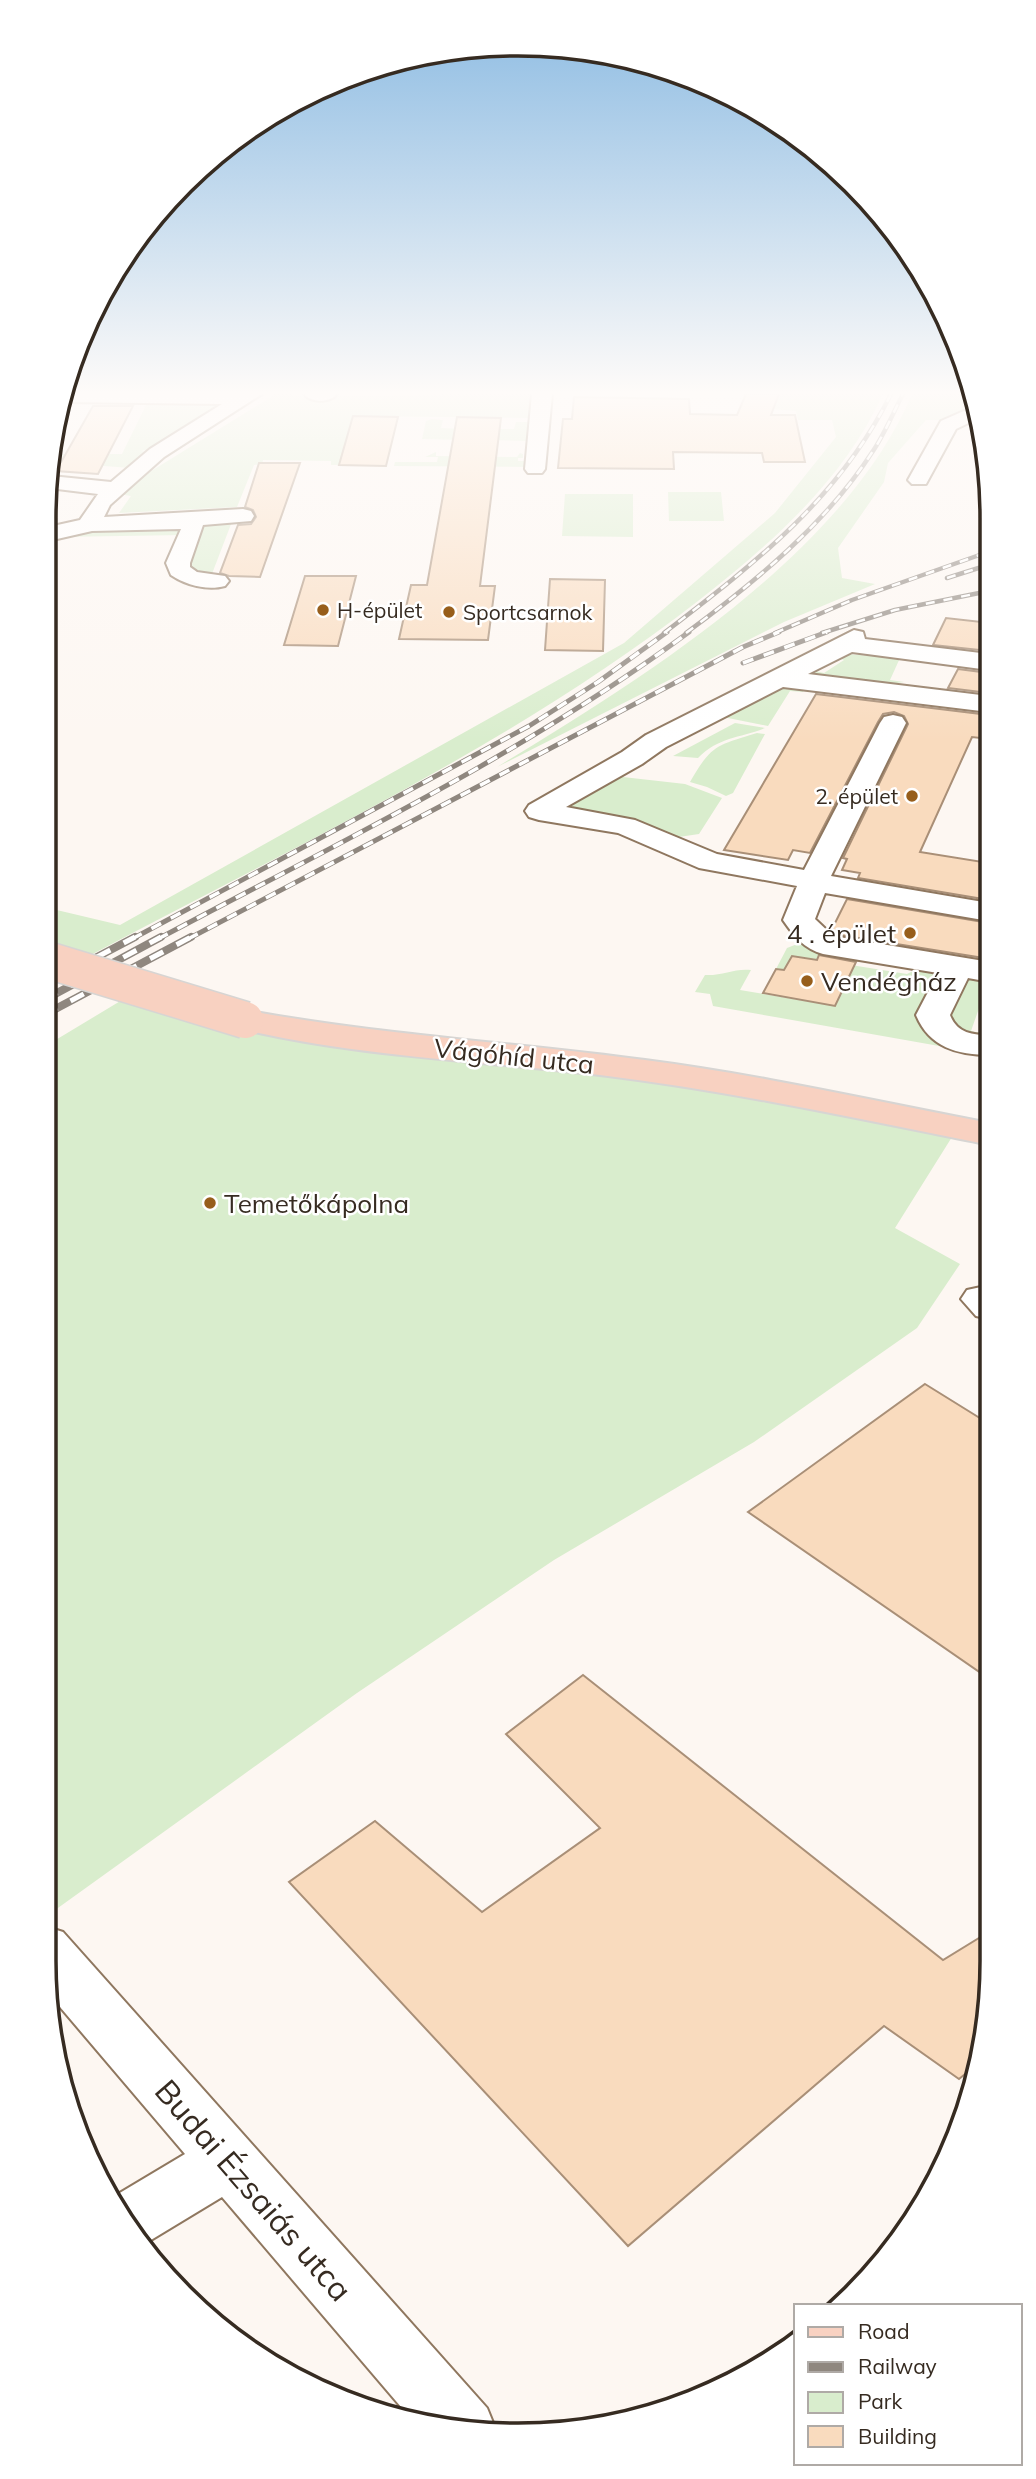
<svg xmlns="http://www.w3.org/2000/svg" width="1036" height="2479" font-family="Mulish,sans-serif">
	<style>
		.green { fill: #d9edcd }
		.building { fill: #f9dbbe; stroke: #a98f77; stroke-width: 2 }
		.lines { fill: none; stroke-linecap: round; stroke-linejoin: round }
		.minor-casing { stroke: #8f775f; stroke-width: 4 }
		.major-casing { stroke: #d7d5d3; stroke-width: 4 }
		.minor { fill: #fff; fill-rule: evenodd }
		.major { fill: #f8d1c1; fill-rule: evenodd }
		.rail-far2-casing { stroke: #8f877f; stroke-width: 4.5 }
		.rail-far1-casing { stroke: #8f877f; stroke-width: 5 }
		.rail-casing { stroke: #8f877f; stroke-width: 8 }
		.rail-far2 { stroke: #fff; stroke-width: 2.5; stroke-dasharray: 9; stroke-linecap: butt }
		.rail-far1 { stroke: #fff; stroke-width: 3.5; stroke-dasharray: 11; stroke-linecap: butt }
		.rail { stroke: #fff; stroke-width: 5; stroke-dasharray: 15; stroke-linecap: butt }
		.major-bridge-casing { stroke: #d7d5d3; stroke-width: 39; stroke-linecap: butt }
		.major-bridge { stroke: #f8d1c1; stroke-width: 36 }
		.poi-dot { fill: #975e1b; stroke: #fff; stroke-width: 2.5 }
		.labels { text-anchor: middle; dominant-baseline: central; stroke-width: 5; stroke-linejoin: round; paint-order: stroke }
		.far-poi-label { font-size: 21px; fill: #362b21; stroke: #fff; text-anchor: start }
		.poi-label { font-size: 26px; fill: #362b21; stroke: #fff; text-anchor: start }
		.street-label { font-size: 26px; fill: #362b21; stroke: #fff }
		.near-street-label { font-size: 32px; fill: #362b21; stroke: #fff }
		.rim { fill: none; stroke: #362b21; stroke-width: 3.5 }
	</style>
	<rect width="100%" height="100%" fill="#fdf7f2"/>
	<path class="green" d="M276,394L310,396L535,394L532,418L353,416L339,465H331V461L263,460L262,464L254,465L237,507L119,513L131,496L118,494L140,478Z
		M779,394H883C844,480 771,544 698,601C511,746 295,846 87,957L44,943V907L120,925L624,643L775,513L836,437L832,420H798L796,411L773,409Z
		M912,394H967L965,409L940,420H926L888,463L884,482L838,548L842,578L875,584L784,622L497,767C640,680 845,554 912,394Z
		M64,397L167,399L223,404L151,449L141,451L151,453L130,468L53,462L54,454H122L148,401L63,400Z
		M432,419L443,420L441,428L464,429L462,440L422,439L426,421Z
		M516,422H532L530,441L490,440L492,429H514Z
		M436,452V456L517,457L520,453L523,454V458H518V461H528L527,467L394,466L395,462H437L438,457H425Z
		M668,492H721L724,521H669Z
		M565,494H633V537L562,536Z
		M233,519L210,579L193,575L185,561L203,524Z
		M179,524L184,535L57,537L107,526L108,531Z
		M846,654L900,658L890,680L904,682L868,687L871,681L822,674L818,679L806,672L811,670L824,673L844,660L832,656Z
		M773,685L806,687L803,692L790,691L768,726L718,716Z
		M735,723L765,728C740,738 718,737 698,758L673,756Z
		M757,733L765,734L733,793L726,796L707,787L690,782C712,744 716,746 757,733Z
		M614,776L685,784L722,798L699,834L672,838L562,808Z
		M805,941L840,953L826,961L907,974L923,966L935,971L941,978L926,1011L990,1055L713,1006L710,994L695,992L705,975C722,976 735,968 751,970L740,990L835,1006L847,982L844,965L792,956L784,970L776,969L787,948Z
		M980,977L990,979V991H985L971,1031L990,1035V1041L944,1025L959,982Z
		M127,997L404,1053L596,1075L771,1100L952,1137L895,1228L960,1264L917,1328L754,1442L554,1560L357,1693L44,1918V1047Z"/>
	<path class="building" d="M746,394H779L771,415H795L805,462H764L762,453L673,452L674,469L558,468L563,419H572L574,397L689,399L690,414L737,415Z
		M93,406H133L98,474L56,471Z
		M353,416L398,417L386,466L339,465Z
		M457,417L501,418L480,586H495L488,640L399,639L411,585H427Z
		M259,463H300L260,577L229,576L220,573L238,525L251,524L256,517L253,510L245,507Z
		M305,576H356L338,646L284,645Z
		M550,579L605,580L603,651L545,650Z
		M989,608V651L933,645L946,618L981,622Z
		M958,669L989,673V693L948,688Z
		M816,694L989,715V739L972,737L920,852L989,863V900L858,878L860,873L842,870L847,859L843,858L908,724L904,716L894,712L883,714L878,722L810,853L793,850L788,860L724,850Z
		M847,899L989,923L990,959L834,934L831,931Z
		M819,955L856,962L835,1006L763,993L776,969L784,970L792,956L817,960Z
		M925,1384L991,1425V1680L748,1512Z
		M583,1675L943,1960L992,1930V1961L975,2066L959,2079L884,2026L628,2246L289,1882L375,1821L482,1912L600,1828L506,1734Z"/>
	<g class="lines">
		<defs>
			<path id="minor" d="M64,394H262L164,457L110,505L104,517L243,509L251,511L254,516L251,521L203,525L190,563V567L197,572L225,576L229,581L225,586C207,591 186,585 171,575L166,563L181,529L92,531L44,542V528L80,520L98,494L49,488L51,476L111,482L150,449L222,404L64,402Z
				M304,394H337C330,403 311,403 304,394Z
				M532,394H552L545,469L542,473H528L525,469Z
				M973,407L977,419L956,429L926,484H912L908,480L941,421Z
				M854,630L863,632L865,639L989,654V670L852,652L808,674L989,696V712L783,687L666,747L642,764L566,807L635,820L717,854L804,870L880,723L884,717L893,715L902,717L906,723L831,876L989,903V921L825,893L815,919L833,936L990,962V982L968,978L950,1015C957,1033 972,1035 990,1035V1055C957,1055 929,1047 916,1015L938,973L823,954C804,949 794,936 783,920L797,886L699,868L618,833L539,820L529,817L525,811L529,805L622,752L646,735Z
				M981,1287L990,1289V1319L976,1316L961,1299L967,1290Z
				M44,1926L63,1932L487,2408L496,2430L456,2431L413,2421L222,2197L141,2246L108,2200L185,2154L49,1994L44,1961Z"/>
			<path id="major" d="M245,1010C378,1035 512,1042 645,1060C761,1075 875,1101 990,1123V1145C860,1119 731,1091 600,1075C478,1060 353,1057 233,1027L228,1020L233,1013Z"/>
		</defs>
		<use href="#minor" class="minor-casing"/>
		<use href="#major" class="major-casing"/>
		<use href="#minor" class="minor"/>
		<use href="#major" class="major"/>
		<defs>
			<path id="rail-far2" d="M947,578L988,565
				M664,633C755,563 839,499 891,394
				M686,633C755,582 826,524 873,451C885,433 893,413 903,394
				M775,633L852,600L988,552
				M822,633L895,610L989,591"/>
			<path id="rail-far1" d="M743,663L827,632
				M132,939L529,726L598,682L667,632
				M158,939C338,843 524,754 689,632
				M188,939L743,647L779,632"/>
			<path id="rail" d="M44,985L135,937
				M44,1000L161,937
				M44,1015L191,937"/>
		</defs>
		<use href="#rail-far2" class="rail-far2-casing"/>
		<use href="#rail-far1" class="rail-far1-casing"/>
		<use href="#rail" class="rail-casing"/>
		<use href="#rail-far2" class="rail-far2"/>
		<use href="#rail-far1" class="rail-far1"/>
		<use href="#rail" class="rail"/>
		<defs>
			<path id="major-bridge" d="M44,959L245,1020"/>
		</defs>
		<use href="#major-bridge" class="major-bridge-casing"/>
		<use href="#major-bridge" class="major-bridge"/>
	</g>
	<linearGradient id="sky" x2="0" y2="1"><stop stop-color="#8abae2"/><stop offset="0.53" stop-color="#fefbf9"/><stop offset="1" stop-color="#fefbf9" stop-opacity="0"/></linearGradient>
	<rect width="1036" height="741" fill="url(#sky)"/>
	<g class="poi-dot">
		<circle cx="323" cy="610" r="7"/>
		<circle cx="449" cy="612" r="7"/>
		<circle cx="912" cy="796" r="7"/>
		<circle cx="910" cy="933" r="7"/>
		<circle cx="807" cy="981" r="7"/>
		<circle cx="210" cy="1203" r="7"/>
	</g>
	<g class="labels">
		<g class="far-poi-label">
			<text x="337" y="610">H-épület</text>
			<text x="463" y="612">Sportcsarnok</text>
			<text x="898" y="796" text-anchor="end">2. épület</text>
		</g>
		<g class="poi-label">
			<text x="896" y="933" text-anchor="end">4 . épület</text>
			<text x="821" y="981">Vendégház</text>
			<text x="224" y="1203">Temetőkápolna</text>
		</g>
		<g class="street-label">
			<text transform="translate(514 1056) rotate(6)">Vágóhíd utca</text>
		</g>
		<g class="near-street-label">
			<text transform="translate(254 2190) rotate(49)">Budai Ézsaiás utca</text>
		</g>
	</g>
	<path d="M0 0H1036V2479H0ZM518 56H518A462 462 0 0 1 980 518V1961A462 462 0 0 1 518 2423H518A462 462 0 0 1 56 1961V518A462 462 0 0 1 518 56Z" fill="#fff" fill-rule="evenodd"/>
	<path class="rim" d="M518 56H518A462 462 0 0 1 980 518V1961A462 462 0 0 1 518 2423H518A462 462 0 0 1 56 1961V518A462 462 0 0 1 518 56Z"/>
	<rect x="794" y="2304" width="228" height="161" fill="#ffffff" stroke="#afaaa6" stroke-width="2"/>
	<rect x="808" y="2327" width="35" height="10" fill="#f8d1c1" stroke="#afaaa6" stroke-width="2"/>
	<text x="858" y="2339" font-size="21" fill="#362b21">Road</text>
	<rect x="808" y="2362" width="35" height="10" fill="#8f877f" stroke="#afaaa6" stroke-width="2"/>
	<text x="858" y="2374" font-size="21" fill="#362b21">Railway</text>
	<rect x="808" y="2392" width="35" height="21" fill="#d9edcd" stroke="#afaaa6" stroke-width="2"/>
	<text x="858" y="2409" font-size="21" fill="#362b21">Park</text>
	<rect x="808" y="2426" width="35" height="21" fill="#f9dbbe" stroke="#afaaa6" stroke-width="2"/>
	<text x="858" y="2444" font-size="21" fill="#362b21">Building</text>
</svg>
